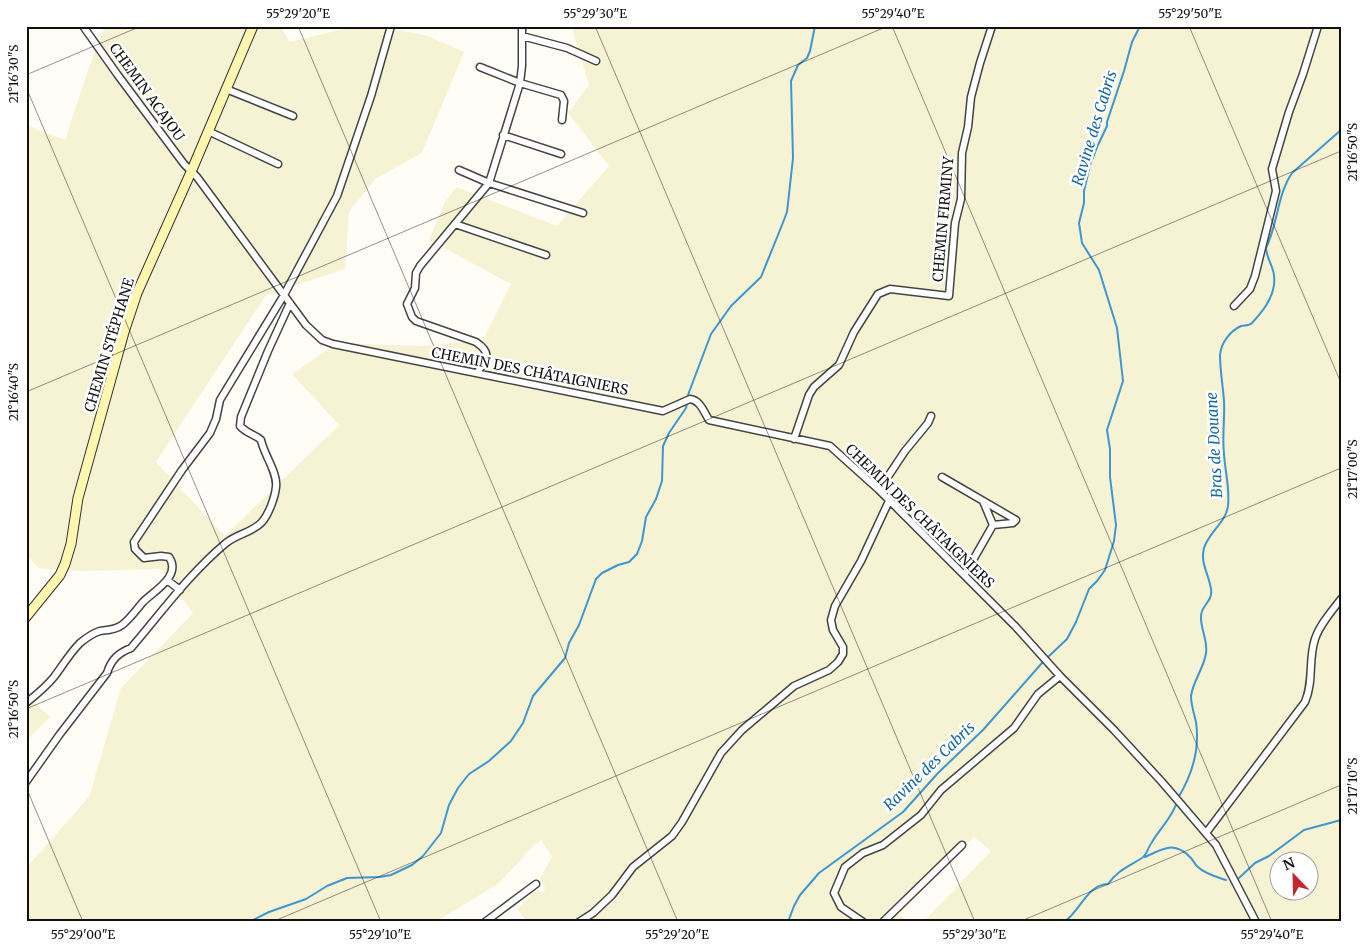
<svg xmlns="http://www.w3.org/2000/svg" width="1367" height="948" font-family="Merriweather,serif">
	<style>
		.farmland { fill: #f6f3d4; fill-rule: evenodd }
		.lines { fill: none; stroke-linecap: round; stroke-linejoin: round }
		.stream { stroke: #3f96cf; stroke-width: 2 }
		.minor-casing { stroke: #444; stroke-width: 9 }
		.secondary-casing { stroke: #333; stroke-width: 11 }
		.minor { stroke: #fff; stroke-width: 6 }
		.secondary { stroke: #fff6b0; stroke-width: 9 }
		.ticks { fill: none; stroke: #111; stroke-width: 1; stroke-opacity: 0.45 }
		.labels { text-anchor: middle; dominant-baseline: central; stroke-width: 5; stroke-linejoin: round; paint-order: stroke }
		.street-label { font-size: 14px; fill: #111; stroke: #fff }
		.water-label { font-size: 15px; font-style: italic; fill: #1768a6; stroke: #fff }
		.neatline { fill: none; stroke: #111; stroke-width: 2 }
		.ticks-label { font-size: 12px; text-anchor: middle; fill: #111 }
	</style>
	<rect width="100%" height="100%" fill="#fffdf5"/>
	<path class="farmland" d="M105,26H280L290,42L355,26H378L428,36L464,52L422,153L375,179L349,212L345,269L266,295L156,462L225,536L339,425L292,374L337,343L421,346L483,340L511,284L429,240L445,202L456,187L557,226L609,166L568,113L589,85L572,28L573,26H1341V922H923L991,851L974,837L897,912L908,922H527L517,909L536,890L543,892L545,888L540,878L552,857L541,840L531,849L498,884L435,922H26V868L89,797L121,688L193,613L161,569L79,571L39,568L26,555V125L65,140L89,67ZM1280,860H1310V890H1280Z
		M26,695L50,717L26,741Z"/>
	<g class="lines">
		<path class="stream" d="M688,395L711,334L731,306L761,277L782,225L787,212L793,158L791,81L798,65L807,58L810,51L815,26
			M1047,658L1067,639L1076,622L1089,589L1097,581L1105,570L1114,541L1116,525L1110,477V449L1107,430L1123,381L1117,328L1099,270L1082,243L1079,223L1084,203V191L1090,165L1098,145L1107,126V122L1124,71L1132,42L1140,26
			M1178,798C1192,775 1200,749 1196,722C1194,713 1191,705 1191,696C1193,681 1204,668 1206,653C1208,640 1200,628 1201,616C1201,605 1213,602 1211,589C1209,575 1200,563 1204,548C1209,532 1226,522 1228,506C1230,488 1225,471 1224,454C1222,436 1225,418 1224,401C1223,386 1220,371 1220,355C1221,343 1230,331 1241,326C1245,325 1249,326 1252,323C1262,312 1272,300 1274,285C1276,267 1267,262 1266,248C1278,224 1277,195 1292,173L1341,130
			M1145,857C1163,849 1174,840 1191,858C1193,860 1195,865 1198,867C1205,874 1217,877 1226,880
			M1239,878L1255,863L1269,856L1304,830L1341,820
			M249,922L269,912L306,899L327,886L347,878L380,877L391,875L412,865L423,856L441,833L449,805L458,788L469,774L489,761L511,741L523,723L533,696L565,658L569,643L579,625L596,579L602,573L618,565L629,562L637,554L642,541L646,517L656,499L662,481L663,446L669,433L686,408L687,403
			M788,922L794,906L800,895L819,873L903,812L938,773L983,730L1042,663
			M1064,922C1081,911 1086,885 1108,884C1118,870 1128,867 1142,858C1147,855 1148,847 1152,842C1160,828 1172,818 1177,802"/>
		<defs>
			<path id="minor" d="M83,26L117,74L184,164L197,177L306,325L322,340L333,344L663,411L690,399C700,400 704,412 709,420L830,446L879,490L1015,626L1060,676L1114,730L1162,782L1216,845L1256,922
				M522,36L567,48L596,61
				M480,67L520,83L561,95L564,101L562,120
				M226,89L293,116
				M208,131L278,164
				M503,135L561,154
				M459,170L489,183L583,213
				M455,224L546,255
				M1234,306L1250,289L1255,276L1276,191L1272,169L1289,112L1303,74L1318,26
				M477,373C486,359 493,354 476,342L416,321L412,317L407,304L415,288L416,273L420,266L489,183L520,83L522,66V26
				M794,439L809,395L814,387L839,365L854,332L878,294L890,289L949,296L955,223L961,199L962,153L968,127L971,97L980,63L992,26
				M942,477L1016,520L1013,523L993,525
				M879,490L905,451L928,423L931,416
				M965,574L993,525L983,501
				M167,580L180,590
				M26,703C36,695 46,687 54,677C63,665 70,653 80,643C86,638 93,633 100,631C108,630 115,630 122,625C130,619 136,610 143,602C154,591 182,576 169,557L161,556L144,558L135,549L134,542L182,470L210,433L216,419L220,400L284,295L337,196L371,96L391,26
				M26,782L60,734L107,673C111,660 118,653 131,648C161,613 190,573 226,543C237,534 253,532 262,522C269,514 275,497 276,487C278,473 264,455 261,440C254,434 246,433 240,426L241,417L268,351L290,303
				M1206,833L1305,702C1314,681 1308,660 1315,639C1320,624 1332,611 1341,599
				M485,922L536,884
				M579,922L593,913L612,895L633,867L672,836L682,822L721,753L742,730L794,686L829,670L838,662L843,654V647L833,630L831,620L835,606L861,561L889,501
				M863,922L841,907L834,893L845,867L863,853L883,845L921,815L941,790L1014,728L1038,694L1060,676
				M883,922L962,845"/>
			<path id="secondary" d="M26,617L60,575L65,564L71,544L78,498L124,332L137,293L191,172L253,26"/>
		</defs>
		<use href="#minor" class="minor-casing"/>
		<use href="#secondary" class="secondary-casing"/>
		<use href="#minor" class="minor"/>
		<use href="#secondary" class="secondary"/>
	</g>
	<path class="ticks" d="M298,26L678,922M595,26L975,922M892,26L1272,922M1189,26L1341,383M26,75L141,26M26,87L381,922M26,392L888,26M26,709L1341,151M26,787L83,922M272,922L1341,468M1019,922L1341,785"/>
	<g class="labels">
		<g class="street-label">
			<text transform="translate(147 92) rotate(54)">CHEMIN ACAJOU</text>
			<text transform="translate(943 219) rotate(-85)">CHEMIN FIRMINY</text>
			<text transform="translate(109 345) rotate(-73)">CHEMIN STÉPHANE</text>
			<text transform="translate(530 371) rotate(11)">CHEMIN DES CHÂTAIGNIERS</text>
			<text transform="translate(920 516) rotate(44)">CHEMIN DES CHÂTAIGNIERS</text>
		</g>
		<g class="water-label">
			<text transform="translate(1094 128) rotate(-73)">Ravine des Cabris</text>
			<text transform="translate(1214 445) rotate(-93)">Bras de Douane</text>
			<text transform="translate(929 766) rotate(-44)">Ravine des Cabris</text>
		</g>
	</g>
	<rect width="1367" height="948" fill="none" stroke="#ffffff" stroke-width="55"/>
	<g transform="translate(1294 876) rotate(337)"><circle r="24" fill="#ffffff" stroke="#a0a0a0"/>
	<path d="M0-4L9 19L0 12L-9 19Z" fill="#c4262e"/>
	<text y="-8" font-size="14" font-weight="bold" text-anchor="middle" fill="#111111">N</text>
	</g>
	<rect x="28" y="28" width="1312" height="892" class="neatline"/>
	<g class="ticks-label">
		<text x="298" y="18">55°29'20"E</text>
		<text x="595" y="18">55°29'30"E</text>
		<text x="893" y="18">55°29'40"E</text>
		<text x="1190" y="18">55°29'50"E</text>
		<text transform="translate(14 74) rotate(-90)" y="4">21°16'30"S</text>
		<text transform="translate(1353 152) rotate(-90)" y="4">21°16'50"S</text>
		<text transform="translate(14 392) rotate(-90)" y="4">21°16'40"S</text>
		<text transform="translate(1353 469) rotate(-90)" y="4">21°17'00"S</text>
		<text transform="translate(14 709) rotate(-90)" y="4">21°16'50"S</text>
		<text transform="translate(1353 786) rotate(-90)" y="4">21°17'10"S</text>
		<text x="83" y="939">55°29'00"E</text>
		<text x="380" y="939">55°29'10"E</text>
		<text x="677" y="939">55°29'20"E</text>
		<text x="974" y="939">55°29'30"E</text>
		<text x="1272" y="939">55°29'40"E</text>
	</g>
</svg>
